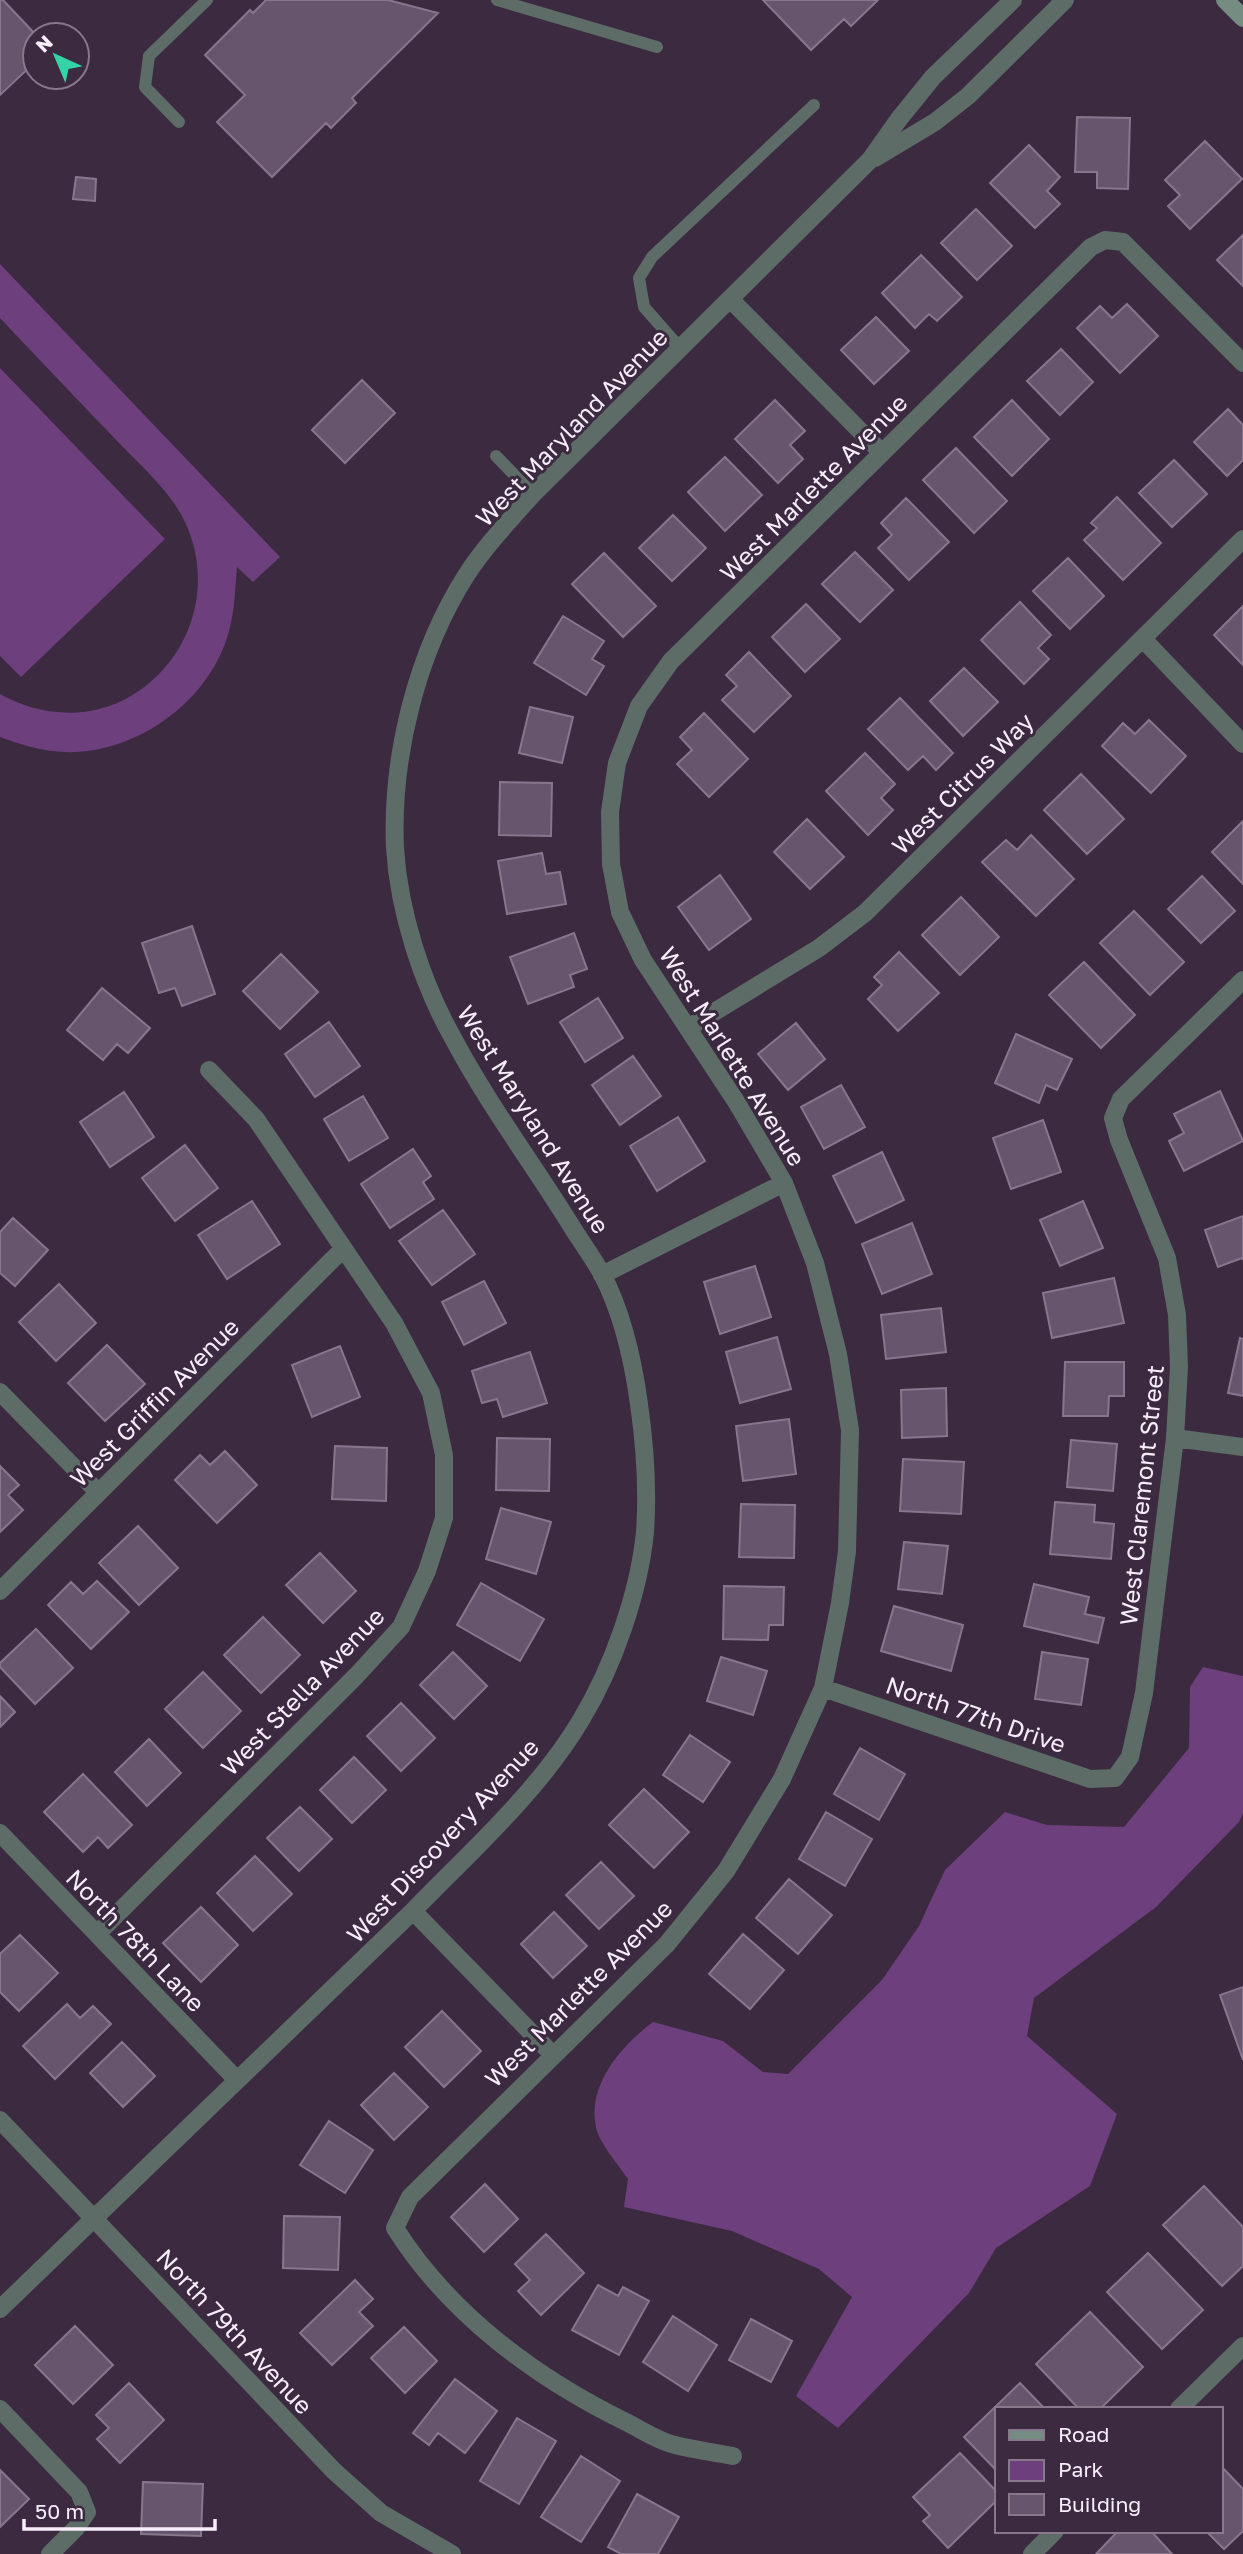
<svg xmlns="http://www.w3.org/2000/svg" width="1243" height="2554" font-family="'Golos Text',sans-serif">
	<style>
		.green { fill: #6e3f7d }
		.building { fill: #67556d; stroke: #88758e; stroke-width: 2 }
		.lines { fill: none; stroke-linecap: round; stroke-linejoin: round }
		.service { stroke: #5d6c66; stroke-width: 12 }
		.minor { stroke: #5d6c66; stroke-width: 18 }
		.tertiary { stroke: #5d6c66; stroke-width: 18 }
		.secondary { stroke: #758c83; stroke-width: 18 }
		.labels { text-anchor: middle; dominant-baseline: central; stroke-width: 6; stroke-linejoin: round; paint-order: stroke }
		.street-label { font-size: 24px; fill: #f8edfb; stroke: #3b2a40 }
	</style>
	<rect width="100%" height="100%" fill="#3b2a40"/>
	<path class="green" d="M0,264L280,557L253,582L237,567C235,589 235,609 229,631C210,704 128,761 52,751C34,749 17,743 0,737V694C41,717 90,720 131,696C191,660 215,586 185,522C171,492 143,468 121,445C80,403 40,360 0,318Z
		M0,368L165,539L21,677L0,656Z
		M1203,1667L1243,1676V1813L1239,1822L1156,1907L1034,1998L1027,2036L1117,2114L1090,2186L996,2248L969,2293L838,2428L796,2396L852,2297L819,2269L732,2231L624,2207L628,2179C619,2166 598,2141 596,2127C587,2085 621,2046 653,2022L723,2041L763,2072L788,2074L882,1980L919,1926L945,1870L1005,1812L1047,1825L1124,1827L1189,1748L1190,1687Z"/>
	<path class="building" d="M0,0H3L36,35L35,62L0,95Z
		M266,0H388L438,13L352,98L356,103L331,128L326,123L272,177L217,122L245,95L205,55L250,10L253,13Z
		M763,0H878L851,26L844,19L811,50Z
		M1077,117L1130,118L1128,189L1097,188V172H1075Z
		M1205,141L1242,179L1190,229L1168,206L1180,195L1165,180Z
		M1029,145L1060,177L1047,191L1060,204L1035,228L990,183Z
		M76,177L96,179L95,201L73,199Z
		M976,209L1012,246L977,280L941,243Z
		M1243,235V286L1217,260Z
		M921,255L962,297L937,321L929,314L915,328L882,293Z
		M1127,304L1158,336L1120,373L1077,328L1100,306L1112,318Z
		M876,317L909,351L874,384L841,350Z
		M1061,349L1093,382L1060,415L1027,381Z
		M362,380L395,413L345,463L312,430Z
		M775,400L805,431L790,445L803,459L778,483L735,439Z
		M1012,400L1049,439L1012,476L974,437Z
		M1228,409L1243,425V460L1227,476L1194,442Z
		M956,448L1007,501L974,533L923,480Z
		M725,457L762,495L725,531L688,492Z
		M1174,460L1207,494L1172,527L1139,493Z
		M1117,497L1161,543L1123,580L1084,540L1097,528L1091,523Z
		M906,498L949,542L909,580L878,548L892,535L881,523Z
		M673,515L706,548L672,581L639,548Z
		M855,552L893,590L860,622L822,584Z
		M604,553L656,606L623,637L572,584Z
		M1068,558L1104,596L1070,629L1033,591Z
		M1020,602L1051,635L1038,648L1049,659L1024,684L981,640Z
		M806,604L840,639L805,672L772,637Z
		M1243,606V665L1214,635Z
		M563,616L604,641L592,659L604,666L586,695L534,663Z
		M749,652L791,696L754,732L722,700L737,686L726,675Z
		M964,668L998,702L963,736L930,701Z
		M900,698L953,753L936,770L923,756L908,770L868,729Z
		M530,707L573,717L562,763L519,753Z
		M704,713L748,759L709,797L677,764L692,750L680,737Z
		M1149,720L1186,756L1151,793L1102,746L1123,723L1135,734Z
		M865,753L895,784L881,798L893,810L868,835L826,791Z
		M1081,774L1124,819L1087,854L1044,810Z
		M500,782L552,783L551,836L499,835Z
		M807,819L844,857L810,889L774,852Z
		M1243,821V884L1212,852Z
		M1031,835L1074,879L1036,916L982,862L1006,840L1017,850Z
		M542,853L546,874L560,872L566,904L507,914L498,861Z
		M720,875L751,919L709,950L678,907Z
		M1202,876L1235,911L1201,943L1168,909Z
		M961,897L999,937L960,975L922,935Z
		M1134,911L1184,962L1150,995L1100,943Z
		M192,926L215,994L182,1006L175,988L159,993L142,943Z
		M574,933L587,969L570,975L574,987L528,1004L510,957Z
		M899,952L939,993L898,1031L868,999L882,985L874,977Z
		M281,954L318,992L280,1029L243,991Z
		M1084,962L1135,1015L1101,1048L1049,995Z
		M102,988L150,1028L128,1053L117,1044L103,1060L67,1030Z
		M598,998L623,1038L585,1062L560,1022Z
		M329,1022L360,1066L315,1097L285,1054Z
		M796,1023L825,1059L788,1090L758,1054Z
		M1016,1034L1072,1059L1057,1090L1046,1085L1039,1103L995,1083Z
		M633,1056L661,1096L620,1125L592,1085Z
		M841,1085L865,1127L824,1149L801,1107Z
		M1220,1091L1243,1141L1184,1171L1169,1141L1184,1133L1174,1114Z
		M124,1092L154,1137L110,1167L80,1122Z
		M363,1096L388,1138L349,1161L324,1119Z
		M678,1117L705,1161L657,1191L630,1146Z
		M1043,1120L1061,1172L1011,1189L993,1138Z
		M185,1145L218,1188L175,1221L142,1178Z
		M413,1149L431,1176L423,1182L434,1199L390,1228L361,1184Z
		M882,1152L904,1200L856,1223L833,1176Z
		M252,1201L280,1244L227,1279L198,1235Z
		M1083,1201L1103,1248L1060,1266L1040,1220Z
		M443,1210L475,1254L432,1285L399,1241Z
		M1243,1216V1260L1242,1258L1218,1267L1205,1230Z
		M13,1218L48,1250L15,1286L0,1273V1232Z
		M912,1223L932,1274L882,1294L862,1244Z
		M755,1266L771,1317L720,1334L704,1282Z
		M1114,1278L1124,1323L1052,1338L1043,1293Z
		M484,1281L506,1323L464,1345L442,1302Z
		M59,1284L96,1323L56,1361L19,1322Z
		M941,1308L946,1352L886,1359L881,1315Z
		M777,1337L791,1389L740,1403L726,1352Z
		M1240,1338L1243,1339V1396L1228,1393Z
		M107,1345L145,1384L105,1421L68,1383Z
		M340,1346L360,1397L312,1417L292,1365Z
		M530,1352L547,1403L503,1417L497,1399L482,1403L472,1371Z
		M1065,1362H1124V1396H1109L1108,1416H1063Z
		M946,1388L947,1436L902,1438L901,1390Z
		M789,1419L796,1474L743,1481L736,1426Z
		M497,1438L550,1439L549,1491L496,1490Z
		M1071,1440L1117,1444L1113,1491L1067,1487Z
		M335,1446L387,1448L386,1501L332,1499Z
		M225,1451L257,1485L217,1523L175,1480L200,1455L210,1465Z
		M903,1459L964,1462L961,1514L900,1511Z
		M0,1466L19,1485L8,1495L23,1510L0,1532Z
		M1055,1502L1095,1505L1094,1522L1114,1524L1111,1559L1050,1554Z
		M741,1504L795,1505L794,1558L739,1557Z
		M501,1508L551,1522L536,1574L486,1559Z
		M138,1526L178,1568L139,1605L99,1563Z
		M904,1542L948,1546L942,1594L898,1589Z
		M320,1553L356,1591L323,1623L286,1585Z
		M97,1581L129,1612L91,1649L48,1605L71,1582L83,1594Z
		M481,1583L544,1619L520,1661L457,1625Z
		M1034,1584L1089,1597L1085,1614L1104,1618L1098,1643L1024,1626Z
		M724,1586L784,1587L783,1625H769L768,1640L723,1639Z
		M894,1606L963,1625L951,1671L881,1651Z
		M263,1617L300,1655L261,1693L224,1655Z
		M36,1629L73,1668L35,1704L0,1667V1663Z
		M453,1652L487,1686L454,1719L420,1685Z
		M1042,1652L1088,1659L1081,1705L1035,1699Z
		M721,1657L767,1671L753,1715L707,1701Z
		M203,1672L241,1711L203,1748L165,1709Z
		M0,1696L15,1712L0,1727Z
		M401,1703L435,1738L401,1771L367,1736Z
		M690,1735L730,1762L703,1802L663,1775Z
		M149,1739L181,1773L147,1806L115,1772Z
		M860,1748L905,1774L879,1820L834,1794Z
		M354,1757L386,1790L352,1823L320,1790Z
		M83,1774L132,1825L108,1848L98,1837L83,1852L44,1812Z
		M644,1789L689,1832L654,1868L609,1825Z
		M300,1807L332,1839L299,1871L267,1838Z
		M826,1812L872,1839L845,1886L799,1859Z
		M255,1856L292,1894L253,1931L217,1893Z
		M601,1862L634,1896L599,1929L566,1895Z
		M789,1879L832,1915L798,1954L756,1918Z
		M201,1907L238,1945L201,1982L163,1943Z
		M554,1912L587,1946L553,1978L521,1944Z
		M743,1934L784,1970L750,2009L709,1974Z
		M20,1935L58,1973L19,2011L0,1992V1954Z
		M1243,1987V2060L1220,1995Z
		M67,2004L80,2018L93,2006L111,2024L55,2079L23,2046Z
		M442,2011L481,2051L444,2087L405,2047Z
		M122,2042L155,2076L123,2107L90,2073Z
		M394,2073L428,2107L394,2140L361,2105Z
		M329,2121L373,2150L345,2193L300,2165Z
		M485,2184L518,2219L484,2252L451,2217Z
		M1204,2186L1243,2227V2266L1222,2286L1163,2225Z
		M284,2216L340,2217L338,2270L283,2268Z
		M546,2234L584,2273L541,2315L518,2291L530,2280L515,2264Z
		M1148,2253L1203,2310L1162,2349L1107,2292Z
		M355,2280L373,2299L359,2312L373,2326L332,2365L300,2333Z
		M598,2285L618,2296L623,2287L649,2301L619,2355L572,2330Z
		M1090,2312L1143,2367L1100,2409H1079L1036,2364Z
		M673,2316L717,2345L688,2391L643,2362Z
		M751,2319L792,2341L771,2382L729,2360Z
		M75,2326L113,2365L73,2404L35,2365Z
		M404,2327L437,2361L405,2393L371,2358Z
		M455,2379L497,2411L465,2453L438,2433L429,2445L413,2433Z
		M129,2383L164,2420L120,2463L97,2439L109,2428L96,2415Z
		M1020,2383L1045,2409H996V2470L964,2437Z
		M517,2418L556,2441L519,2504L480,2481Z
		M960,2453L996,2491V2501L948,2548L923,2521L930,2515L913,2497Z
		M581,2456L620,2481L581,2542L541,2517Z
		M1220,2465L1243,2489V2531L1224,2549L1206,2531H1220Z
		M0,2470L29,2499L0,2527Z
		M143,2482L203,2484L201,2536L141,2534Z
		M637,2494L679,2517L658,2554H621L608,2547Z
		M1118,2531H1151L1172,2554H1096Z"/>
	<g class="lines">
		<path class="service" d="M497,0L657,47
			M179,122L145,87L149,56L207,0
			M681,349L644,307L639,278L652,257L814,105
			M496,456L533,494"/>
		<path class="minor" d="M875,158L935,122L968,96L1065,0
			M731,300L882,453
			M1143,639L1243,744
			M688,1028L819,948L865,913L1243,539
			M602,1275L784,1183
			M0,1392L98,1492
			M1175,1438L1243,1447
			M0,1591L343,1249
			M823,1688L1090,1779L1115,1778L1130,1757L1144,1693L1175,1438L1179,1367L1177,1315L1167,1258L1119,1140L1113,1118L1121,1099L1243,980
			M0,1833L237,2080
			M413,1911L553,2055
			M97,1934L356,1676L401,1627L427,1571L444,1518V1455L431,1393L394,1323L256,1119L209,1070
			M0,2309L413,1911C471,1851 538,1792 581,1720C613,1667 639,1593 645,1532C648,1489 645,1446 639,1404C633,1360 623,1314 602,1274C593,1258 582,1243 572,1227C533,1164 488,1104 453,1038C422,983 399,912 395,848C391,756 417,652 467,574C486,545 510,520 533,494L870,160L899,119L933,77L1013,0
			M0,2409L79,2492L87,2512L76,2528L50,2554
			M1179,2409L1243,2346
			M733,2456C714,2452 694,2450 675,2445C658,2441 642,2430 626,2422C536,2378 449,2314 395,2228L410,2197L667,1944L726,1871L782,1779L823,1688L840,1603L847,1551L850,1430L838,1354L815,1263L784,1183L737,1103L643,960L620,912L611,864L610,812L617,763L639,706L671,661L1091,247L1105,240L1123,242L1243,363
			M1032,2554L1055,2531"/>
		<path class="tertiary" d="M0,2120L334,2471L381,2513L452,2554"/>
		<path class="secondary" d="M1225,0L1243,18"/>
	</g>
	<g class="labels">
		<g class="street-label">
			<text transform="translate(571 427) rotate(-46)">West Maryland Avenue</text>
			<text transform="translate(813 487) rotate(-45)">West Marlette Avenue</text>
			<text transform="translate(962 783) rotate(-45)">West Citrus Way</text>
			<text transform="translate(733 1056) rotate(58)">West Marlette Avenue</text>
			<text transform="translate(534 1119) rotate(58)">West Maryland Avenue</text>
			<text transform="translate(154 1402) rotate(-45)">West Griffin Avenue</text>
			<text transform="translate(1141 1495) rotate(-84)">West Claremont Street</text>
			<text transform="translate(302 1691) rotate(-46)">West Stella Avenue</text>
			<text transform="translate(976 1714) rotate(19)">North 77th Drive</text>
			<text transform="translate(442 1840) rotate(-47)">West Discovery Avenue</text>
			<text transform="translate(136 1940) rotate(46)">North 78th Lane</text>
			<text transform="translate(578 1993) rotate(-45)">West Marlette Avenue</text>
			<text transform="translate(235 2331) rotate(47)">North 79th Avenue</text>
		</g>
	</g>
	<rect x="995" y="2407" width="228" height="126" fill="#3b2a40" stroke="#87788b" stroke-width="2"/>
	<rect x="1009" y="2430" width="35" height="10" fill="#758c83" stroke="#87788b" stroke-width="2"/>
	<text x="1058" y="2442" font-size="21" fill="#f8edfb">Road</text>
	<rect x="1009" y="2460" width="35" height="21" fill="#6e3f7d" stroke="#87788b" stroke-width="2"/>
	<text x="1058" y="2477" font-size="21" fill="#f8edfb">Park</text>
	<rect x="1009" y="2494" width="35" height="21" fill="#67556d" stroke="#87788b" stroke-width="2"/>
	<text x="1058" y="2512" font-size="21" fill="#f8edfb">Building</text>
	<g transform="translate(56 56) rotate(316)"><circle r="33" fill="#3b2a40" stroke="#87788b" stroke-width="2"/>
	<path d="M0-5L12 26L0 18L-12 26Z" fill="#35d4a7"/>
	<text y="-10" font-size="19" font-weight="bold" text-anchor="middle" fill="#f8edfb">N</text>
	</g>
	<path d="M24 2519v10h191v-10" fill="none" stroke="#f8edfb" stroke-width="3.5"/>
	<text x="35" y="2519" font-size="21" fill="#f8edfb" stroke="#3b2a40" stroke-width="5" paint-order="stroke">50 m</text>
</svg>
